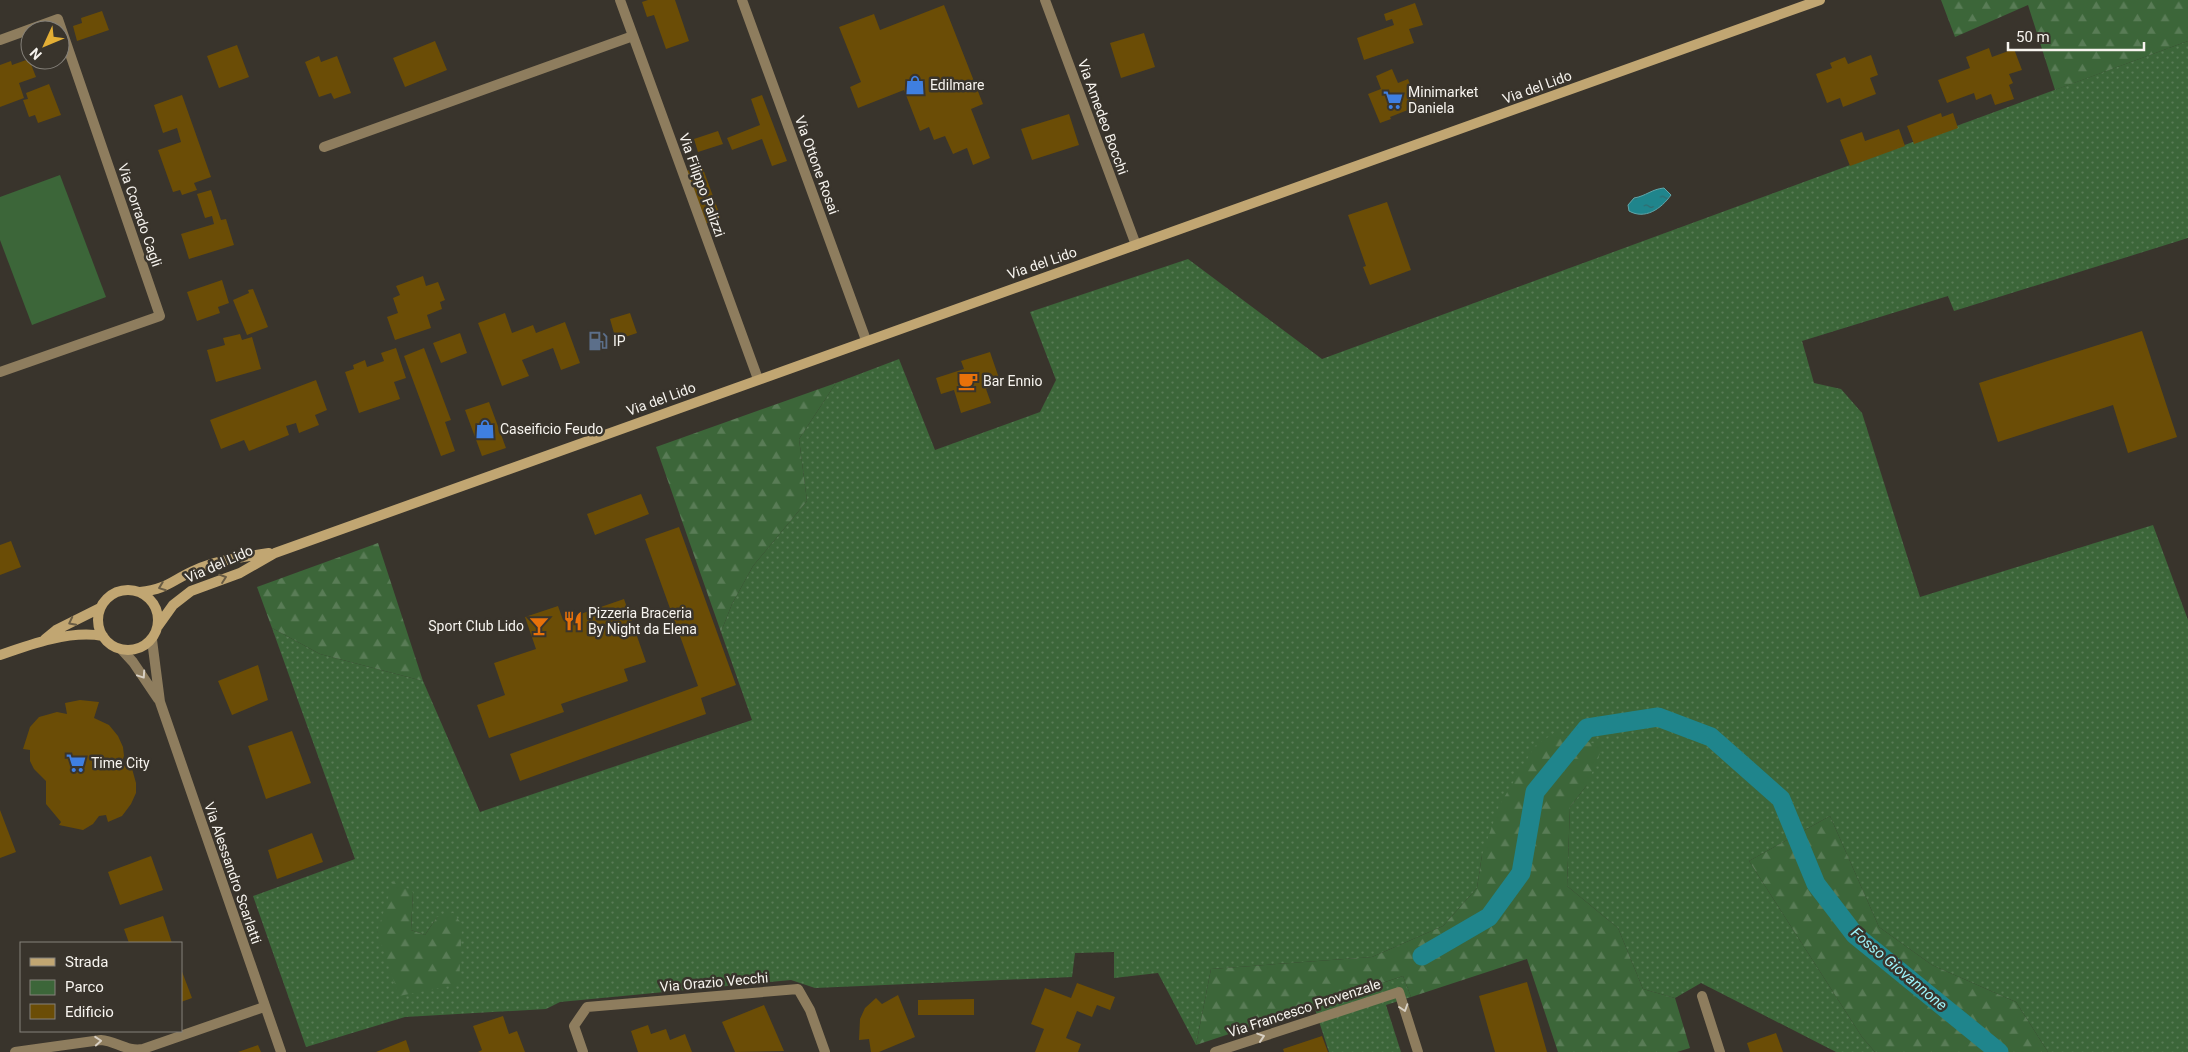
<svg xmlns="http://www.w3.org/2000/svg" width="2188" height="1052" font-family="Roboto,sans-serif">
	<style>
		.grass { fill: url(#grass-dots); fill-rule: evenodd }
		.forest { fill: url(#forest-firs) }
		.green { fill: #3c6639 }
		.water { fill: url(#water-ripples); stroke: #60a6aa }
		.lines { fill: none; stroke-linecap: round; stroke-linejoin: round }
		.canal { stroke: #1f858c; stroke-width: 19 }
		.building { fill: #6b4d06 }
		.street { stroke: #8e7d5e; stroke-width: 10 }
		.secondary { stroke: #c1a672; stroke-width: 10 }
		.oneway { stroke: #695c44 }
		.oneway2 { stroke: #d8d0c4 }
		.labels { text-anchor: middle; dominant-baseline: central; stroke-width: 5; stroke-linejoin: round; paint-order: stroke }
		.poi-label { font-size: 14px; fill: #f7f4ef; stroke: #39342c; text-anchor: start }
		.street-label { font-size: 14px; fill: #f7f4ef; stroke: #39342c }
		.water-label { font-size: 15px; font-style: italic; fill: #9ef5fc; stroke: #39342c }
	</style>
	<defs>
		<pattern id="grass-dots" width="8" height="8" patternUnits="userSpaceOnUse" patternTransform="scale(1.25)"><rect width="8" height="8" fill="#3c6639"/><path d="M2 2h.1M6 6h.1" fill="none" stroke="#597c56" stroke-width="1.8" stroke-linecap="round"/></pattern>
		<pattern id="forest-firs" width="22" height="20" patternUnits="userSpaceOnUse" patternTransform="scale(1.25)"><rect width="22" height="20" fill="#3c6639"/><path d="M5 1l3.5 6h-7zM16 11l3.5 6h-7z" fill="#597c56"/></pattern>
		<pattern id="water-ripples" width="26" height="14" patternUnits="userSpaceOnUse" patternTransform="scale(1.25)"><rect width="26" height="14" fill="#1f858c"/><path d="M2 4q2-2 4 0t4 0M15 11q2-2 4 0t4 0" fill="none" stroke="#326a6d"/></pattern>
	</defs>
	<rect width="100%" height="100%" fill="#39342c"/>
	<path class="grass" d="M2188,41V238L1954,311L1948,296L1802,341L1814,383L1841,389L1862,413L1920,597L2153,525L2188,620V1052H2048L2016,1002L1932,965L1879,927L1830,816L1749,861L1862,1037L1875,1052H1836L1701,983L1675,998L1643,989L1618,928L1567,886L1570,807L1587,785L1482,855L1477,888L1443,926L1372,957L1211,969L1196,1045L1158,973L1114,978V952L1075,953L1072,977L815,988L791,980L560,1002L546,1009L405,1017L306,1047L253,896L355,859L272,628L320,654L423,681L480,812L752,720L721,632L732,604L753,566L807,501L799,439L836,383L899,359L935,450L1040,412L1056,380L1030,312L1188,259L1322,359ZM413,892L411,930L425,935L437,917L458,984L377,932Z
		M1403,976L1411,997L1386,1005L1401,1052H1329L1314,1006Z"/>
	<path class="forest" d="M1941,0H2188V41L2055,90L2028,5L1955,37Z
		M836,383L799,439L807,501L753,566L732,604L721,632L656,447Z
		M378,543L423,681L320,654L272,628L257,587Z
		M1554,733L1603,746L1587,785L1570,807L1567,886L1618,928L1643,989L1675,998L1690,1048L1677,1052H1558L1527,959L1411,997L1403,976L1196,1045L1211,969L1372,957L1443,926L1477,888L1482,855L1499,806L1535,746Z
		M1830,816L1879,927L1932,965L2016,1002L2048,1052H1875L1862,1037L1749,861Z
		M394,880L413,892L411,930L425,935L437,917L453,913L462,924L459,984L399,996L377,932Z"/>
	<path class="green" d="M60,175L106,297L32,325L0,240V197Z"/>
	<path class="water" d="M1664,188L1671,195C1661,209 1645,220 1629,211L1628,205L1634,198C1646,196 1652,189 1664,188Z"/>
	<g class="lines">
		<path class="canal" d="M1422,956L1489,917L1521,873L1535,792L1587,728L1658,717L1711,737L1781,799L1816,884L1855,935L1999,1052"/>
	</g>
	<path class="building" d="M648,0H675L689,41L666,49L654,15L647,17L642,2Z
		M1415,3L1423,25L1409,29L1414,43L1364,60L1357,38L1394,25L1392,19L1386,21L1384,14Z
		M944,5L983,104L971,109L990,158L973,165L967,148L953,154L945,136L934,140L929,127L920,131L904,90L858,108L850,87L861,82L839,27L874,14L880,30Z
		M102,11L109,30L77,41L73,26L82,23L81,18Z
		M1144,33L1155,67L1121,78L1110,43Z
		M435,41L447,70L405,87L393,58Z
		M237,45L249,77L219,88L207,56Z
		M1989,48L1992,57L2014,49L2022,70L2009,74L2013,83L2009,85L2014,99L1995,105L1991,94L1976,100L1974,93L1947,103L1938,80L1970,68L1966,57Z
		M1871,55L1878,75L1870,78L1876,94L1843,107L1840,98L1827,103L1816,74L1832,68L1830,63L1845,57L1848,64Z
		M319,56L321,62L337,56L351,93L334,99L331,93L319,97L305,62Z
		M29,59L36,77L19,83L24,98L0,107V65L11,61L12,65Z
		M1392,69L1398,83L1408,79L1418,106L1390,117L1391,119L1380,123L1368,94L1381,89L1376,76Z
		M49,84L61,115L38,123L35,115L29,117L23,100L28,99L26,93Z
		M182,95L211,177L194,183L197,190L182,195L180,190L173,192L158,150L181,142L177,128L163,133L154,105Z
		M762,95L787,161L772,166L762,139L732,150L727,138L760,125L751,99Z
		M1941,113L1942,117L1953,113L1958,128L1914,144L1907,126Z
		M1069,114L1079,145L1032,160L1021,129Z
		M1899,129L1905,146L1850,166L1840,140L1862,132L1865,141Z
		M718,131L723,144L698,152L694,139Z
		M702,166L721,218L705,224L686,171Z
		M211,190L221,220L226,219L234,245L189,259L181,234L214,224L212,216L205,218L197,194Z
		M1387,202L1411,270L1370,285L1363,267L1366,266L1348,215Z
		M423,276L426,286L438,282L445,300L440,302L442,309L427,315L431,328L395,340L387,317L398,313L393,298L400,295L396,286Z
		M222,280L229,303L218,307L220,313L197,321L187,292Z
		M253,289L268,327L247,335L233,300L249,293L248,290Z
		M505,313L512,333L533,325L536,333L565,322L580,363L561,370L553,348L522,360L529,376L502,386L478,323Z
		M630,313L637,333L616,340L610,319Z
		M2142,331L2177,437L2128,453L2113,405L1998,442L1979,383Z
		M460,333L467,353L441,363L433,343Z
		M240,334L242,340L252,337L261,369L216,382L207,350L225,345L223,338Z
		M396,348L406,378L394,382L400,399L359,413L345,372L354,369L353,365L365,360L367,367L384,361L381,353Z
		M424,348L451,420L445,422L455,451L441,456L404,356Z
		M990,352L1001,384L986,389L991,403L961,413L954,390L941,394L936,378L964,369L961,361Z
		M316,380L327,410L315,415L319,425L299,433L296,423L286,426L289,435L249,451L244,440L221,449L210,420Z
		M489,402L506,448L482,456L465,410Z
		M641,494L649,514L595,535L587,514Z
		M679,527L736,685L701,698L706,714L520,781L510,754L698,686L645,539Z
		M11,541L21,567L0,575V545Z
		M624,599L646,662L624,669L628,681L561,704L564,712L489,738L477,705L505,695L494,663L536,649L525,617L558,606L563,620Z
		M258,665L268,700L232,715L218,681Z
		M80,700L99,702L94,718L109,725L118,736L123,747L124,756L120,766L131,765L136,783V793L131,804L122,816L108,822L106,815L99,816L93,824L83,830L59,825L61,822L46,804V781L34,769L30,761V750L23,749L30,727L39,717L57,712L67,714L65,703Z
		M292,731L311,783L266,799L248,746Z
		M0,810L16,852L0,858Z
		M312,833L323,862L277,879L268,850Z
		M151,856L163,890L120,905L108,872Z
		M163,916L172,943H129L124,929Z
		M181,969L192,998L181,1002Z
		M1527,982L1547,1052H1495L1479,996Z
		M1077,983L1115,997L1110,1010L1097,1005L1092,1017L1077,1011L1066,1038L1081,1044L1078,1052H1035L1044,1029L1031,1024L1045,988L1071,998Z
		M898,995L915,1037L879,1052H871L869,1039L859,1040L860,1019L865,1008L876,998L882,1004Z
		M974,999V1015H918V1000Z
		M764,1005L784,1051L735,1052L722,1022Z
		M503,1016L509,1034L517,1031L525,1052H478L482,1050L473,1026Z
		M648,1025L651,1034L666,1029L670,1040L685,1034L692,1052H638L631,1031Z
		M1776,1033L1783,1052H1750L1747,1043Z
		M1322,1036L1328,1052H1284L1283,1049Z
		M406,1040L410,1052H376Z
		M258,1045L261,1052H238Z"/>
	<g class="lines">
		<path class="street" d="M620,0L758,379
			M742,0L866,340
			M1045,0L1136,245
			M0,40L58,19L160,316L0,372
			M324,147L633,36
			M152,640L160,702L281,1052
			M122,650L133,662L158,699
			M1702,996L1720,1052
			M15,1052L101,1040C116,1041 127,1052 143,1049L264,1007
			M583,1052L574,1026L587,1007L798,989L810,1010L825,1052
			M1215,1052L1399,992L1418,1052"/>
		<path class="secondary" d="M98 620a30 30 0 1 1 60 0a30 30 0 1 1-60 0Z
			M140,592C167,589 171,581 193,571C217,560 243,557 269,553
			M158,626L173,605L191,591L240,573L275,553L1820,0
			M45,639L56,630L100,608
			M0,655C31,644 70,630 103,636"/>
	</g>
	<defs><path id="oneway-chevron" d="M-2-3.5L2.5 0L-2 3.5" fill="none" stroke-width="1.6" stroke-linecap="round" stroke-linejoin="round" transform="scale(1.25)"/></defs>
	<g class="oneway">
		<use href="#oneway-chevron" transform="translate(223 578) rotate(-19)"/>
		<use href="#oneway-chevron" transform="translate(162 587) rotate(159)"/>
		<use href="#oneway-chevron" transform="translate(72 622) rotate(153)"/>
	</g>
	<g class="oneway2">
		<use href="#oneway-chevron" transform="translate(142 675) rotate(56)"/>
		<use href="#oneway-chevron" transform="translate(1404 1008) rotate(72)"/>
		<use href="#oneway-chevron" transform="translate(1261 1037) rotate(-18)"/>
		<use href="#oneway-chevron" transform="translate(98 1041) rotate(-4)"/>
	</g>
	<defs>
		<symbol id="shop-bare" viewBox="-9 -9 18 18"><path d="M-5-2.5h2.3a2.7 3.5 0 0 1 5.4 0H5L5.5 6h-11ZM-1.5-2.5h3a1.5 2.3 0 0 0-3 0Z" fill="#3f7fe0" stroke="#39342c" stroke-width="2.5" paint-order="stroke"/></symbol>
		<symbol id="supermarket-bare" viewBox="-9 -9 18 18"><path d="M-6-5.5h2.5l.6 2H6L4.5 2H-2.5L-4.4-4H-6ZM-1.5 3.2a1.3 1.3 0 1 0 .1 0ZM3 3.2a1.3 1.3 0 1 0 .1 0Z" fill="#3f7fe0" stroke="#39342c" stroke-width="2.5" paint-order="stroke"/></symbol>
		<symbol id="fuel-bare" viewBox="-9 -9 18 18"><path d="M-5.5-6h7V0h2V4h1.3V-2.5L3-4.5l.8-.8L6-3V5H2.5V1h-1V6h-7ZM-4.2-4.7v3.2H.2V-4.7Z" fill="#5c6f8a" stroke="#39342c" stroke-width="2.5" paint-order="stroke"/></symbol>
		<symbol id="cafe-bare" viewBox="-9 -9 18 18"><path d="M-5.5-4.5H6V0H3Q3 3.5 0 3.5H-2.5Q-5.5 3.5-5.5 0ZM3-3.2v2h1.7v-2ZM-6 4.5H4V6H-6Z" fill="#e8710a" stroke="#39342c" stroke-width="2.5" paint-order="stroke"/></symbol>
		<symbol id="restaurant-bare" viewBox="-9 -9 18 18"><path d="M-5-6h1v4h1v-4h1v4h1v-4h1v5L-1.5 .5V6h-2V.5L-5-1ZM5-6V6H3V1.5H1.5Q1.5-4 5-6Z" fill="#e8710a" stroke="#39342c" stroke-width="2.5" paint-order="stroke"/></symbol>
		<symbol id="bar-bare" viewBox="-9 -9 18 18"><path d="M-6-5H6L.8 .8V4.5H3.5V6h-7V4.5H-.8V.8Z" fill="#e8710a" stroke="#39342c" stroke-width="2.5" paint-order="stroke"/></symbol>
	</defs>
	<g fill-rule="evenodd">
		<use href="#shop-bare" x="901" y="71" width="28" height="28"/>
		<use href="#supermarket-bare" x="1379" y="86" width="28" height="28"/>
		<use href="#fuel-bare" x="584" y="327" width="28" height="28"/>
		<use href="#cafe-bare" x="954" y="367" width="28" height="28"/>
		<use href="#shop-bare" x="471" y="415" width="28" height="28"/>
		<use href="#restaurant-bare" x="559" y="607" width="28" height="28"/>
		<use href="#bar-bare" x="525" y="612" width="28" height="28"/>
		<use href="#supermarket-bare" x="62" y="749" width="28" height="28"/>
	</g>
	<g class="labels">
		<g class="poi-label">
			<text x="930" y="85">Edilmare</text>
			<text x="1408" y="92">Minimarket<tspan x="1408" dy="16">Daniela</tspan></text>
			<text x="613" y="341">IP</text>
			<text x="983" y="381">Bar Ennio</text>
			<text x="500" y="429">Caseificio Feudo</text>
			<text x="588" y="613">Pizzeria Braceria<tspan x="588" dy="16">By Night da Elena</tspan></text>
			<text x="524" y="626" text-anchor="end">Sport Club Lido</text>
			<text x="91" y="763">Time City</text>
		</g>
		<g class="street-label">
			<text transform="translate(1537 87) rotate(-20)">Via del Lido</text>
			<text transform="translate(1103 117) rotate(70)">Via Amedeo Bocchi</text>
			<text transform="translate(817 165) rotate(70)">Via Ottone Rosai</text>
			<text transform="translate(702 185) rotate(70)">Via Filippo Palizzi</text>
			<text transform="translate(140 215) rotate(71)">Via Corrado Cagli</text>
			<text transform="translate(1042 263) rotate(-19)">Via del Lido</text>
			<text transform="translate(661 399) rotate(-20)">Via del Lido</text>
			<text transform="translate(219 564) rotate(-24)">Via del Lido</text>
			<text transform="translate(233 873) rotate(71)">Via Alessandro Scarlatti</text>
			<text transform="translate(714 982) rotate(-5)">Via Orazio Vecchi</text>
			<text transform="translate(1304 1008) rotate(-18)">Via Francesco Provenzale</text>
		</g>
		<g class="water-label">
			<text transform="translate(1899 969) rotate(40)">Fosso Giovannone</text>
		</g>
	</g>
	<rect x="20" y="942" width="162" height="90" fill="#39342c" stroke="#85817a"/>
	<rect x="30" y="958" width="25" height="8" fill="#c1a672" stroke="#85817a"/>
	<text x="65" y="967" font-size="15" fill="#f7f4ef">Strada</text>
	<rect x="30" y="980" width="25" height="15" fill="#3c6639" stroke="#85817a"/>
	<text x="65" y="992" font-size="15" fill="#f7f4ef">Parco</text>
	<rect x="30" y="1004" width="25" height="15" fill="#6b4d06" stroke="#85817a"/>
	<text x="65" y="1017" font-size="15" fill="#f7f4ef">Edificio</text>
	<g transform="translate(45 45) rotate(226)"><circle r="24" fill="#39342c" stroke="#85817a"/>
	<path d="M0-4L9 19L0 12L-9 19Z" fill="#e3ae35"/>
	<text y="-8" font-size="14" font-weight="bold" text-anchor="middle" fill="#f7f4ef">N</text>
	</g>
	<path d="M2008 42v8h136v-8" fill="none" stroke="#f7f4ef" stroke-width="2.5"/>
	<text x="2016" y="42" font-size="15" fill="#f7f4ef" stroke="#39342c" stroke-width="4" paint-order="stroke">50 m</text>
</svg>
